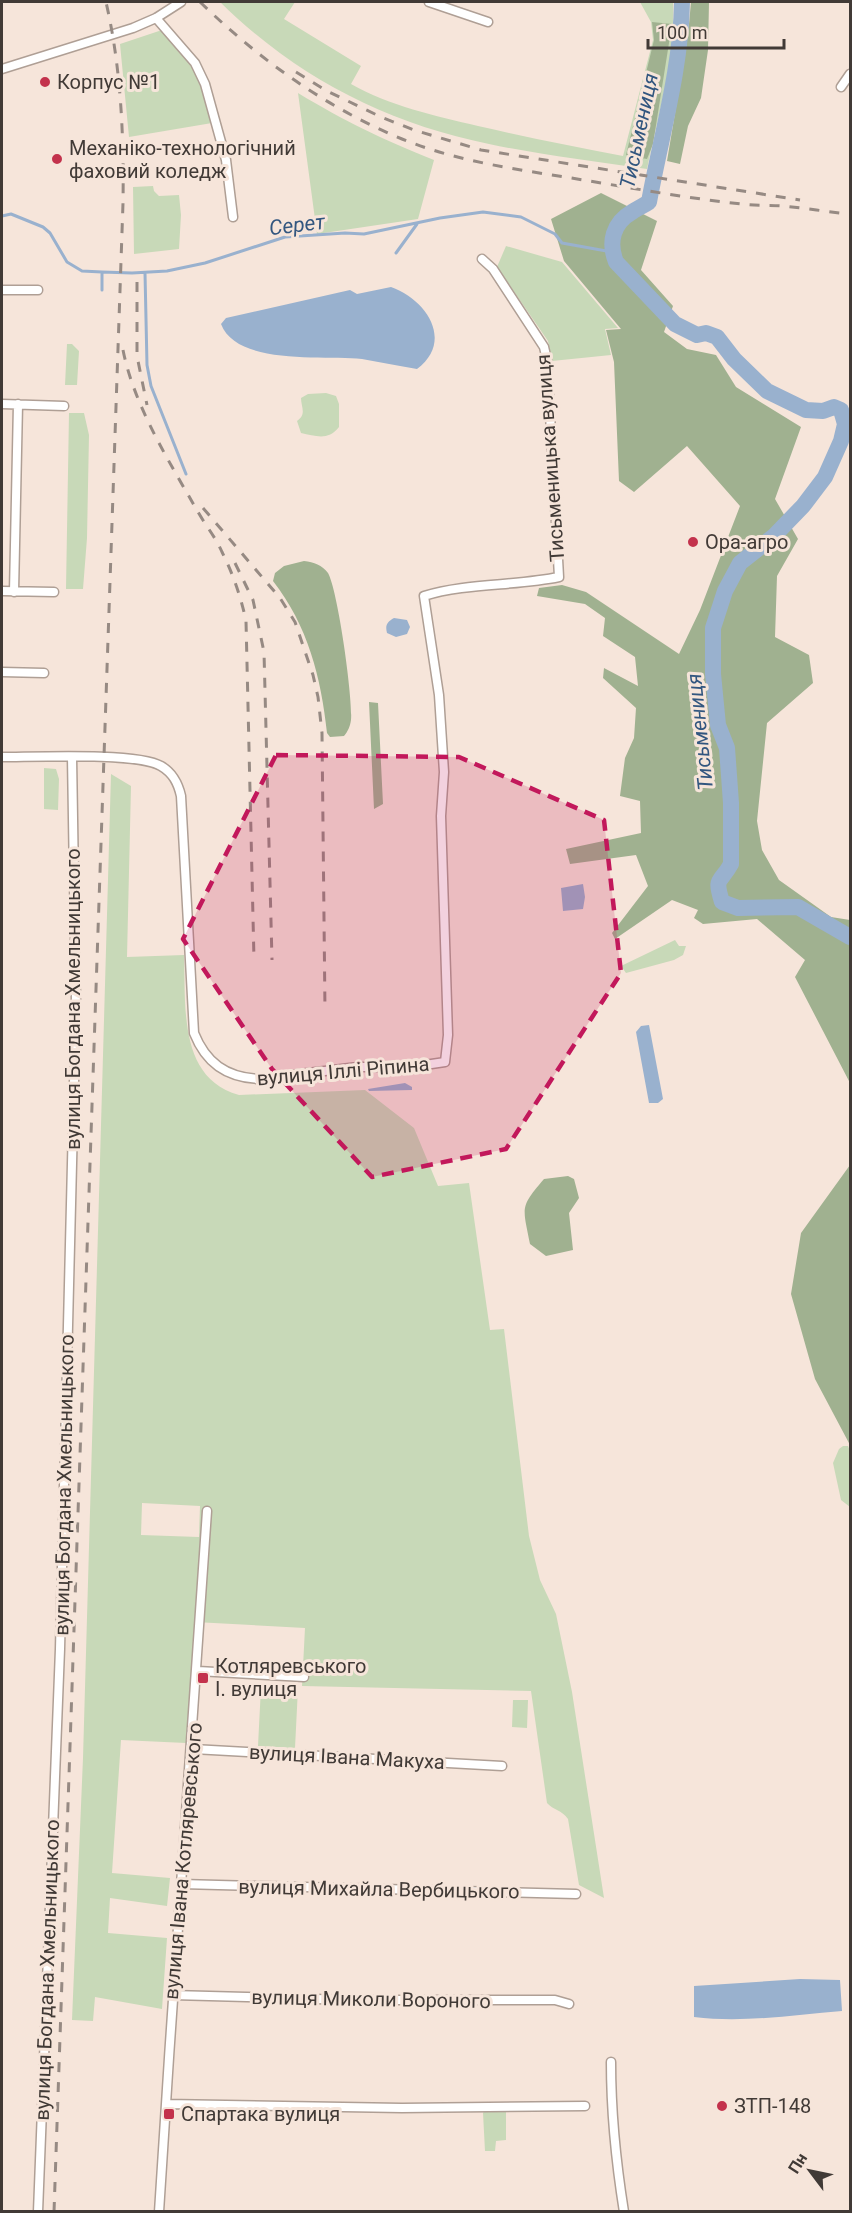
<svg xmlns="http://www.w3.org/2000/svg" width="852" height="2213" font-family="Roboto,sans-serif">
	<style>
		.green { fill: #c8d9b8; fill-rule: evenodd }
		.forest { fill: #a0b190 }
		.water { fill: #99b1ce }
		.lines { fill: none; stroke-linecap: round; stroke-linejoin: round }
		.stream { stroke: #99b1ce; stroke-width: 3 }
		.river { stroke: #99b1ce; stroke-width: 16 }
		.street-casing { stroke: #af9f95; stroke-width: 11 }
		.street { stroke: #fff; stroke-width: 8 }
		.rail { stroke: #968a83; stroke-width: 3; stroke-dasharray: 10 10; stroke-linecap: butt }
		.marked { fill: #c2185b; fill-opacity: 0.2; stroke: #c2185b; stroke-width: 4.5; stroke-dasharray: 12 8; stroke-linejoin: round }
		.poi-dot { fill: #c3324c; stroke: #f6e5da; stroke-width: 2 }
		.labels { text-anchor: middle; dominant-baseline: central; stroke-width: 6; stroke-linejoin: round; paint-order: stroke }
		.poi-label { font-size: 20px; fill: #413a36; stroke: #f6e5da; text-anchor: start }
		.street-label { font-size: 20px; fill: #413a36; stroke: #f6e5da }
		.water-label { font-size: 21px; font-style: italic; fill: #32567f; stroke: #f6e5da }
	</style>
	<rect width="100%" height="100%" fill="#f6e5da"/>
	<path class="green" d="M220,2H295L284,19L361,66L351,84C390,106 435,116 478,126C526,137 575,147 623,156L653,40L651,22L640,2H673C676,57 658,115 647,169C594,161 541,155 489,144C385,123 295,76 220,2Z
		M162,30L193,63L202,84L212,123L129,137L120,44Z
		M298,93C344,121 384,140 434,160L418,219L317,234Z
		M153,186L154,191L159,196L179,195L181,215L179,249L134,254L133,187Z
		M506,246L562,262L618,328L605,329L611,355L552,361L548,341L497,267Z
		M67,344H72L79,351L77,385H65Z
		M326,393L336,396L339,404V427C328,441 316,436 301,433L297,421C307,414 301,407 301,398L308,394Z
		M69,413H84L89,435L87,538L83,589H66Z
		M44,768L56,769L59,779L58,810L44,809Z
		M111,774L131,786L127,957L184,955C186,1006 178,1078 239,1095L365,1090L414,1128L438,1186L469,1183L490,1330L504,1329L529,1536L540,1580L556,1614L572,1692L604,1898L579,1885L568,1819C562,1810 553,1810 547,1803L531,1691L302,1686L305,1628L195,1622L186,1743L121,1740L112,1873L170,1878L167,1906L110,1898L108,1933L167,1938L162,2009L95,1997L93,2021L72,2020L83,1758ZM142,1503L200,1506L199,1537L141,1535Z
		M675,940L679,946H686L683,955L674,960L626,973L621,966Z
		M843,1446H848L850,1451V1507L841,1500L833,1463L839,1449Z
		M261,1687L298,1688L295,1748L258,1746Z
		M513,1700H528L527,1728L512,1727Z
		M485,2110H506V2140L496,2141L495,2151H485L483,2113Z"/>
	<path class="forest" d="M691,2H709L708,50L701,98L688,126L680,164L667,161L688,35Z
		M652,22L672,24L653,144L647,159L626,155L654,40Z
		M601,193L657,221L641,270L673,306L664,332L687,349L716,355L736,387L801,427L775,499L798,539L777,576L775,637L809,655L813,683L767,723L757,821L762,850L779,880L831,917L850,920V1083L795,977L805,960L757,919L703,924L694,918L698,910L672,900L615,939L612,933L648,886L636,855L570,864L566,849L641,833L640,801L620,796L625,758L634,738L636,708L603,678L604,668L638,686L635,657L603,636L605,618L585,604L537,596L539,588L562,585L586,592L679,654L700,610L740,506L687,446L634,492L619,481L614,362L606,330L621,329L564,261L551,219Z
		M304,561C314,562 322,565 328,573C338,591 353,698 351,720C350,727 348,731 344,736L330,737L327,733C321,677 308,626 273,581L275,573L284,566Z
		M369,702L378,703L383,804L374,809Z
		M850,1165V1445L815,1379L791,1294L801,1233Z
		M568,1176L574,1179L579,1198L569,1213L573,1250L546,1256L530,1244C523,1207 519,1208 544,1179Z"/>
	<path class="water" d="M391,287C427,300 454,341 417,369C398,366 380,362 362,359C324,355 237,366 221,324L226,318L350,290L357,294Z
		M394,618L407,620L410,627L407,634L396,637L387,633C385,625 387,622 394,618Z
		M583,884L585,897L583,909L563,911L561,888Z
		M649,1025L663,1099L658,1103H649L636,1032L641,1026Z
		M405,1083L412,1087V1090L369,1091L368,1089Z
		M800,1979L840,1980L842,2011C793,2015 743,2023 694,2017V1986Z"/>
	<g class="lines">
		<path class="stream" d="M2,216L11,214L43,227L50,233L67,262L82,271L102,272L132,273L167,271L205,263L285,237L345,233L364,234L440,218L483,212L521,217L555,234L562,243L612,252
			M396,253L417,224
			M145,273L147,365L151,386L186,474
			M102,290V272"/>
		<path class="river" d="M682,2C681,69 661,136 649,202C643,206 638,208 632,212C613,223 608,242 616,262L675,324L697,335L706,333L717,337L734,359L767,391L806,410L823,411L834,407L841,410L845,424L841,441L825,477L803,506L774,536L740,563L725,591L713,628V674L718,725L727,748L731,803V864C720,884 714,876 722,902L738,908L798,907L850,937"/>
		<defs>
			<path id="street" d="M429,2L488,22
				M156,18L195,63L205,84L226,160L233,217
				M2,69L133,28L156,18L181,2
				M841,87L850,74
				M2,290H38
				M2,404L64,406
				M2,591L54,592
				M14,592L18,404
				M2,672L44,673
				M2,757C33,757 138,752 161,766C173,773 178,783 181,796L194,1033C206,1063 226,1077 258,1079L358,1067H411L445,1062L448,1035L441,816L444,772L439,695L424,596C465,583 516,586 559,577L547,360L544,347L493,269L482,259
				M198,1671L304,1677
				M193,1749L502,1766
				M181,1884L576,1894
				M172,1995L351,2000H555L569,2004
				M611,2062C611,2113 616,2162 624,2212
				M166,2104L402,2108L585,2106
				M38,2212L60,1649L76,1002L72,757
				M159,2212C173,1978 193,1744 207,1511"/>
		</defs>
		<use href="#street" class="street-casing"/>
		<use href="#street" class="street"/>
		<path class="rail" d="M200,2C260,60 325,107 402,139C456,161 514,169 571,178C627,187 684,198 742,204C755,206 769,205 783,206C805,208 828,212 850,214
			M296,72L327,91L381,117L414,130L481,150L800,200
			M137,282V356L147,405
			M123,350C134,406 170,463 198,512C206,526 216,538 222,552C233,574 241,597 246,621L254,960
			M203,508L280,598L295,622L313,675L318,697L322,733L325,1011
			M235,563L253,600L264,652L272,960
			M54,2212L123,203C124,136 121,67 106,2"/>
	</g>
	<path class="marked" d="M276,755L459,757L604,820L621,973L506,1149L372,1177L272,1069L183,939Z"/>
	<g class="poi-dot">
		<circle cx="45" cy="82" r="6"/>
		<circle cx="57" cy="159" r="6"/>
		<circle cx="693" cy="542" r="6"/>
		<rect x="197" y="1672" width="12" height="12" rx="3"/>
		<circle cx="722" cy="2106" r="6"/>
		<rect x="163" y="2108" width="12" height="12" rx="3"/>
	</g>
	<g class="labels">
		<g class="poi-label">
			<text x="57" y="82">Корпус №1</text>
			<text x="69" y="148">Механіко-технологічний<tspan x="69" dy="23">фаховий коледж</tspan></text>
			<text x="705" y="542">Ора-агро</text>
			<text x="215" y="1666">Котляревського<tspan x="215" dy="23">І. вулиця</tspan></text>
			<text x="734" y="2106">ЗТП-148</text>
			<text x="181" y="2114">Спартака вулиця</text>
		</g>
		<g class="street-label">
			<text transform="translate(550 458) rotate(-94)">Тисьменицька вулиця</text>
			<text transform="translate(73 999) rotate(-90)">вулиця Богдана Хмельницького</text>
			<text transform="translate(343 1071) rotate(-5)">вулиця Іллі Ріпина</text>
			<text transform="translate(64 1485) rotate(-89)">вулиця Богдана Хмельницького</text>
			<text transform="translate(347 1757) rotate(3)">вулиця Івана Макуха</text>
			<text transform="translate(183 1861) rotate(-85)">вулиця Івана Котляревського</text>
			<text transform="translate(379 1889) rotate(1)">вулиця Михайла Вербицького</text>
			<text transform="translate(47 1970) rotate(-88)">вулиця Богдана Хмельницького</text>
			<text transform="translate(371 1999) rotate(1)">вулиця Миколи Вороного</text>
		</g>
		<g class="water-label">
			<text transform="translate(639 131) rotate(-78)">Тисьмениця</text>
			<text transform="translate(297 225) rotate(-7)">Серет</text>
			<text transform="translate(700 732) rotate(-96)">Тисьмениця</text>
		</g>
	</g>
	<rect width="852" height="2213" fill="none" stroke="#413a36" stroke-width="6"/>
	<g transform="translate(810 2171) rotate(302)" stroke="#f6e5da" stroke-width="4.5" paint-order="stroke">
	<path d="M0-4.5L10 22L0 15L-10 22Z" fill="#413a36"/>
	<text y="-9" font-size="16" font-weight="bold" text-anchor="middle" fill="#413a36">Пн</text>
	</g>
	<path d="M648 39v9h136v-9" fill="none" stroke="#413a36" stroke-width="3"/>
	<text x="657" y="39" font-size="18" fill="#413a36" stroke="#f6e5da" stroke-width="4.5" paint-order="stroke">100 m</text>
</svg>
